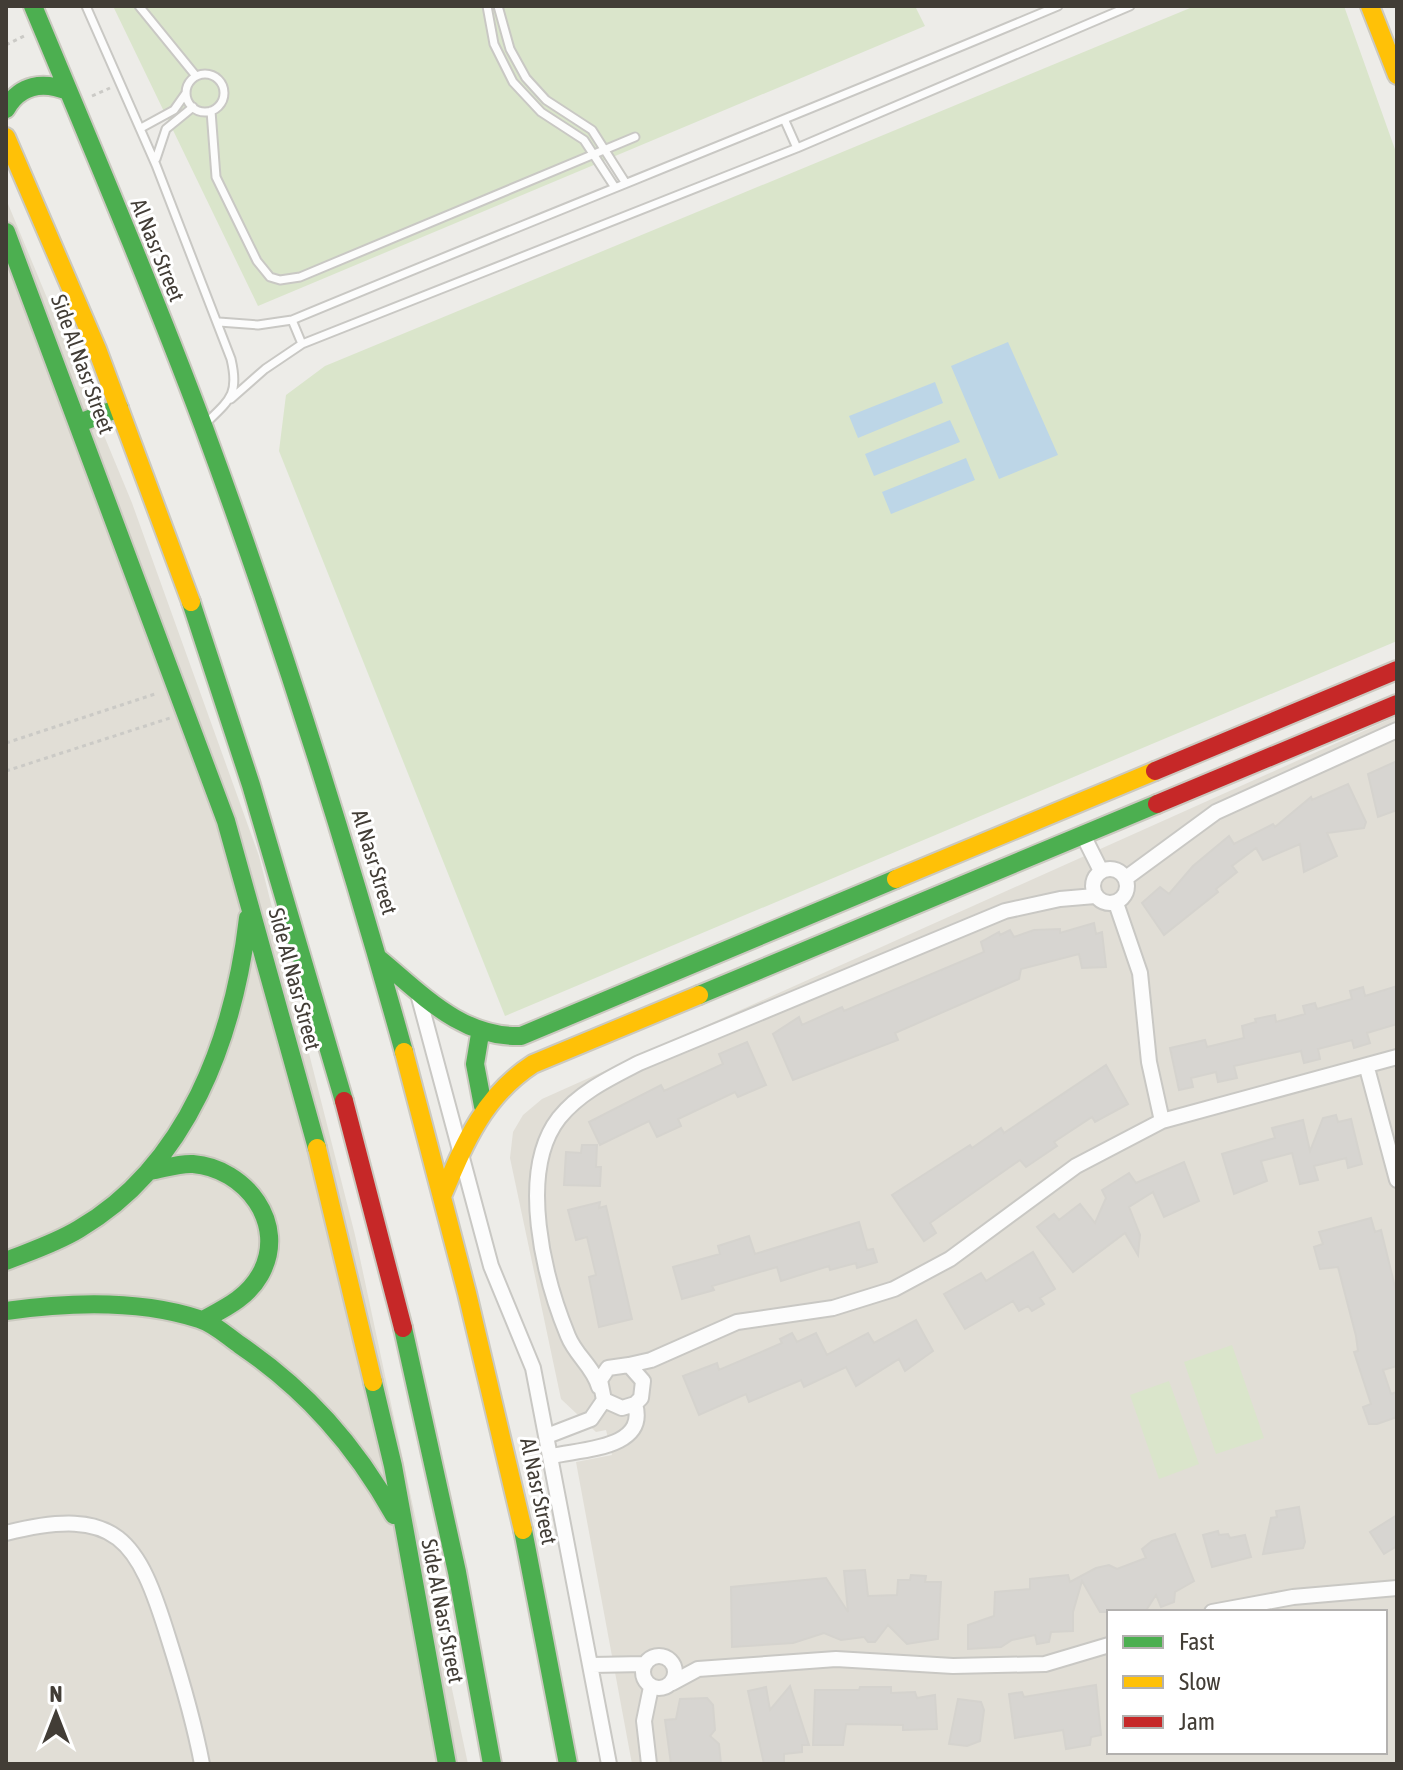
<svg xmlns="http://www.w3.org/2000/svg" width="1403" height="1770" font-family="'Asap Condensed',sans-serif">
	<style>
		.residential { fill: #e1ded6; fill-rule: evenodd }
		.green { fill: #dae5cb }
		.water { fill: #bdd6e7 }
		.building { fill: #d7d5d1; stroke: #d5d3ce; stroke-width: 2 }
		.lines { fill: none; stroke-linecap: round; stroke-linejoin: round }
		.lane-casing { stroke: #c9c8c4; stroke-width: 11 }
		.street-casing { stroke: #c9c8c4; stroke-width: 18 }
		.fast-casing { stroke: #cbc9c0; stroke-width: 22 }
		.slow-casing { stroke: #cbc9c0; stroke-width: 22 }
		.jam-casing { stroke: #cbc9c0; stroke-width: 22 }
		.path { stroke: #cbcac6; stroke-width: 3; stroke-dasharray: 4 4; stroke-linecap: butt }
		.lane { stroke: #fcfcfc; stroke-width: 7 }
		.street { stroke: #fcfcfc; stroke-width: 14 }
		.fast { stroke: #4caf50; stroke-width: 18 }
		.slow { stroke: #ffc107; stroke-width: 18 }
		.jam { stroke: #c62828; stroke-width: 18 }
		.labels { text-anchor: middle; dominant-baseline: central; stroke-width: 6; stroke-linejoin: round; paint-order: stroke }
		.street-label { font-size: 22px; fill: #423d36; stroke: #fff }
	</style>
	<rect width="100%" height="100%" fill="#edece8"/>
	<path class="residential" d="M6,199L132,503L259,856L355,1235L468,1764H6Z
		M1397,716V1764H632L576,1462L612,1455L606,1430L596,1432L561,1399L510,1158L513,1132L523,1115L542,1099ZM1109,1612H1385V1752H1109Z"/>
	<path class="green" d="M113,6H915L925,26L258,306Z
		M1195,6H1344L1397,155V641L505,1016L279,451L286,395L325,366Z
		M1232,1345L1264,1438L1216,1454L1184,1362Z
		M1169,1381L1199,1464L1159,1479L1130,1395Z"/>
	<path class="water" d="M1008,342L1058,455L999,479L951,366Z
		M935,382L943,403L858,438L849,416Z
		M950,420L960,442L874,476L865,454Z
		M966,458L975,480L891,514L882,492Z"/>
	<path class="building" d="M1397,761V810L1378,817L1368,774Z
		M1348,784L1366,822L1364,828L1327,833L1337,856L1304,872L1300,844L1263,860L1256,848L1232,866L1237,872L1216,889L1218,892L1164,935L1142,903L1160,887L1169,894L1193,866L1229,836L1234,844L1273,824L1275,827L1311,797L1312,800Z
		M1094,923L1096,934L1102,932L1106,967L1082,968L1079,954L1021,969L1019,979L895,1033L898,1040L793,1080L773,1034L799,1017L802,1025L842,1007L844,1011L984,952L981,942L999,932L1000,935L1010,930L1014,937L1034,930L1060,929V933Z
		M1397,986V1024L1367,1033L1370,1043L1354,1048L1352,1040L1318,1049L1320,1059L1304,1063L1301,1051L1234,1066L1237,1078L1218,1082L1216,1072L1191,1078L1193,1087L1179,1090L1170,1048L1205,1040L1207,1047L1244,1038L1242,1026L1256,1022L1255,1019L1275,1015L1276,1022L1305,1014L1303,1006L1315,1003L1317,1009L1352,999L1350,991L1363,987L1365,996Z
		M747,1042L766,1085L738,1097L735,1092L678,1119L681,1126L657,1137L649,1121L600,1145L589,1122L661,1085L664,1091L723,1064L719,1054Z
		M1106,1065L1128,1104L1095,1122L1092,1117L1054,1142L1057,1146L1026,1167L1020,1160L930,1223L936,1233L924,1241L892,1195L970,1145L972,1148L1001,1128L1004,1133Z
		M1336,1115L1338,1122L1351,1119L1362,1164L1348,1168L1346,1158L1314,1166L1318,1180L1300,1184L1292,1153L1261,1161L1267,1181L1234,1194L1222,1154L1275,1138L1272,1128L1303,1120L1310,1151L1323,1118Z
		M582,1145H597L596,1167H601L600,1186L564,1185L566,1152L581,1153Z
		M1184,1162L1199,1201L1164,1217L1153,1192L1129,1207L1140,1235L1138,1255L1125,1233L1073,1272L1037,1227L1054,1214L1059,1220L1080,1204L1095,1223L1106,1198L1102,1190L1129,1173L1136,1183Z
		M600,1202L599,1208L606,1206L632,1319L599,1327L589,1277L596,1275L587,1237L576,1240L568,1210Z
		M1371,1218L1375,1232L1381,1230L1397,1295V1366L1383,1370L1391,1394L1397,1392V1417L1377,1424H1369L1363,1407L1371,1404L1354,1352L1358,1351L1356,1336L1338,1267L1320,1269L1314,1247L1323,1244L1319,1232Z
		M859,1222L867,1250L873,1249L877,1262L857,1268L856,1263L830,1270L829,1266L781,1281L777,1267L712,1286L714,1290L682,1299L673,1267L720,1254L718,1246L749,1236L755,1254Z
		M1033,1252L1055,1289L1040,1298L1044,1304L1032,1311L1028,1306L1019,1311L1013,1301L965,1329L944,1294L981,1273L986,1281Z
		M916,1320L933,1351L905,1371L899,1359L856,1386L846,1367L804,1387L801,1380L749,1402L746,1394L699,1415L683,1376L717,1363L719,1370L782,1343L780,1339L792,1333L797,1342L816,1333L827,1355L868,1333L874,1343Z
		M1299,1507L1305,1542L1303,1548L1263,1554L1271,1518L1277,1517L1276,1511Z
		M1397,1515V1546L1384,1554L1370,1532Z
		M1218,1531L1219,1535L1228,1534L1230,1538L1245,1535L1251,1557L1212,1567L1203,1535Z
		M1175,1534L1194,1581L1175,1592L1174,1602L1161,1607L1156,1595L1145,1612H1100L1082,1581L1073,1612V1631L1051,1632L1049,1642L1037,1644L1035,1635L1012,1640L1001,1647L968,1649V1625L994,1616L995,1592L1030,1589V1579L1068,1575L1070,1582L1096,1568L1109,1565L1117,1569L1146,1558L1142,1549L1152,1541Z
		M865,1570L868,1596L897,1595L898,1580H910L911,1575L926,1576L925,1582H941L938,1639L907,1644L888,1625L875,1642H868L864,1637L841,1640L824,1633L793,1643L732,1647L731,1587L826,1578L848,1612L844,1571Z
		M1096,1685L1101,1735L1091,1737L1090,1745L1066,1749L1063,1730L1015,1738L1009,1694L1022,1692L1024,1697Z
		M790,1686L809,1745H802V1752L784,1754V1764H764L748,1691L766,1687L770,1710Z
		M860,1687H891V1693L915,1692L917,1698L935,1695L937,1729L903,1730V1725L846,1724L843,1745H813L815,1690H859Z
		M707,1698L713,1705L715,1730L710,1736L719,1744L721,1764H671L665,1720L676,1719L680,1699Z
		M958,1699L981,1702L984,1710L980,1741L967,1746L949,1744Z"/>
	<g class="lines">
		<defs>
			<path id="lane" d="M86,6L156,165L231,359C239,393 231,399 207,422
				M139,6L196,76
				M487,6L494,44L513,82L541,112L584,140L614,186
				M498,6L510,49L526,78L546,100L592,130L625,182
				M186 93a19 19 0 1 1 38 0a19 19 0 1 1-38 0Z
				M211,111L216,177L257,261L270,277L280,280L300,277L635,137
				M785,121L797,148
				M141,128L174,110L186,93
				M156,159L166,129L193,107
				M292,320L302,344
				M219,322L258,325L292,320C547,214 804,113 1058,6
				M231,399L265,369L302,344L797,148L1130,6"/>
			<path id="street" d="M1084,837L1101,871
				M1093 886a17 17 0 1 1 34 0a17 17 0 1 1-34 0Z
				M1126,878L1216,812L1397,730
				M1116,903L1140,973L1149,1062L1162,1121
				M417,990L491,1266L533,1368L609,1764
				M1367,1068L1397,1180
				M629,1365L651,1360L737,1322L833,1308L894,1289L950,1259L1076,1166L1162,1121L1397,1057
				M599,1387C593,1366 576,1356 568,1336C544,1278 517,1172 559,1118C580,1092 610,1078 639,1063L1005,911L1060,899L1095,896
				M547,1436L591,1419L604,1400
				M552,1456C582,1449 648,1449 635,1404L641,1398L643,1381L629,1365L608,1368L600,1380L604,1400L622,1408L635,1404
				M6,1533C118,1505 138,1539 169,1640C182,1681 194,1722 202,1764
				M1212,1612L1293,1597L1397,1588
				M643 1672a16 16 0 1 1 32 0a16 16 0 1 1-32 0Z
				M592,1665L645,1664
				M672,1683L698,1669L836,1659L953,1666L1045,1664L1109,1645
				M649,1764L644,1721L651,1687"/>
			<path id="fast" d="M33,6C91,145 150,284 203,425C279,631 345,840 404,1052
				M6,109C20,84 43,81 68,91
				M6,232L226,821L317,1148
				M79,423L119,408
				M191,602L251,785L344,1101
				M378,958C422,994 461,1038 521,1036L896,879
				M699,995L1157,804
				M480,1034L475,1064L483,1106
				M150,1171C163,1169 179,1163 193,1164C245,1168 289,1224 260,1275C247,1298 225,1308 203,1320
				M6,1261C31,1251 56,1243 79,1229C188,1165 234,1037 248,918
				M6,1311C69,1302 138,1299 199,1319C215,1324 227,1336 240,1345C306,1390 355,1445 394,1515
				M403,1328L457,1572L492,1764
				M373,1382L393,1466L447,1764
				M523,1530L568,1764"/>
			<path id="slow" d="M1370,6L1397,75
				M6,137L97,349L191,602
				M896,879L1155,771
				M404,1052L467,1293L523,1530
				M317,1148L373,1382
				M443,1194C465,1142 484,1096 533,1064L699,995"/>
			<path id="jam" d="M1155,771L1397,670
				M1157,804L1397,704
				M344,1101L403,1328"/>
		</defs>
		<use href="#lane" class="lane-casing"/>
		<use href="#street" class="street-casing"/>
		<use href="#fast" class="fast-casing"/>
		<use href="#slow" class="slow-casing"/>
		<use href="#jam" class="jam-casing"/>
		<path class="path" d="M6,45L24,36
			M92,96L110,88
			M6,743L158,693
			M6,771L170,718"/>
		<use href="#lane" class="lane"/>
		<use href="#street" class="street"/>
		<use href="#fast" class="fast"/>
		<use href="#slow" class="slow"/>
		<use href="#jam" class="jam"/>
	</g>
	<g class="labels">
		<g class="street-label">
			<text transform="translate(158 250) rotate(68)">Al Nasr Street</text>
			<text transform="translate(83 364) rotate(70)">Side Al Nasr Street</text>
			<text transform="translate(375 862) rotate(73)">Al Nasr Street</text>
			<text transform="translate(295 979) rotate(75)">Side Al Nasr Street</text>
			<text transform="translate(539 1491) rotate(78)">Al Nasr Street</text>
			<text transform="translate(443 1611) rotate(79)">Side Al Nasr Street</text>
		</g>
	</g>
	<rect width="1403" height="1770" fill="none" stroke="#423d36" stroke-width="16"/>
	<rect x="1107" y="1610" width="280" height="144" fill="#ffffff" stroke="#b3b1af" stroke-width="2"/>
	<rect x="1123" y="1636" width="40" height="12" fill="#4caf50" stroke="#b3b1af" stroke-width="2"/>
	<text x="1179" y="1650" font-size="24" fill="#423d36">Fast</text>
	<rect x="1123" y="1676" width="40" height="12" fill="#ffc107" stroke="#b3b1af" stroke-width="2"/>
	<text x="1179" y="1690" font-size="24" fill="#423d36">Slow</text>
	<rect x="1123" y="1716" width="40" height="12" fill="#c62828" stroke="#b3b1af" stroke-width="2"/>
	<text x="1179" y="1730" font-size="24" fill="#423d36">Jam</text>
	<g transform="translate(56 1714)" stroke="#ffffff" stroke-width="6" paint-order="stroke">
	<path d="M0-6L14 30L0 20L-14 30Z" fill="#423d36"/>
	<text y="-12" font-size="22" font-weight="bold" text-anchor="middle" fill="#423d36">N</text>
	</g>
</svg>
